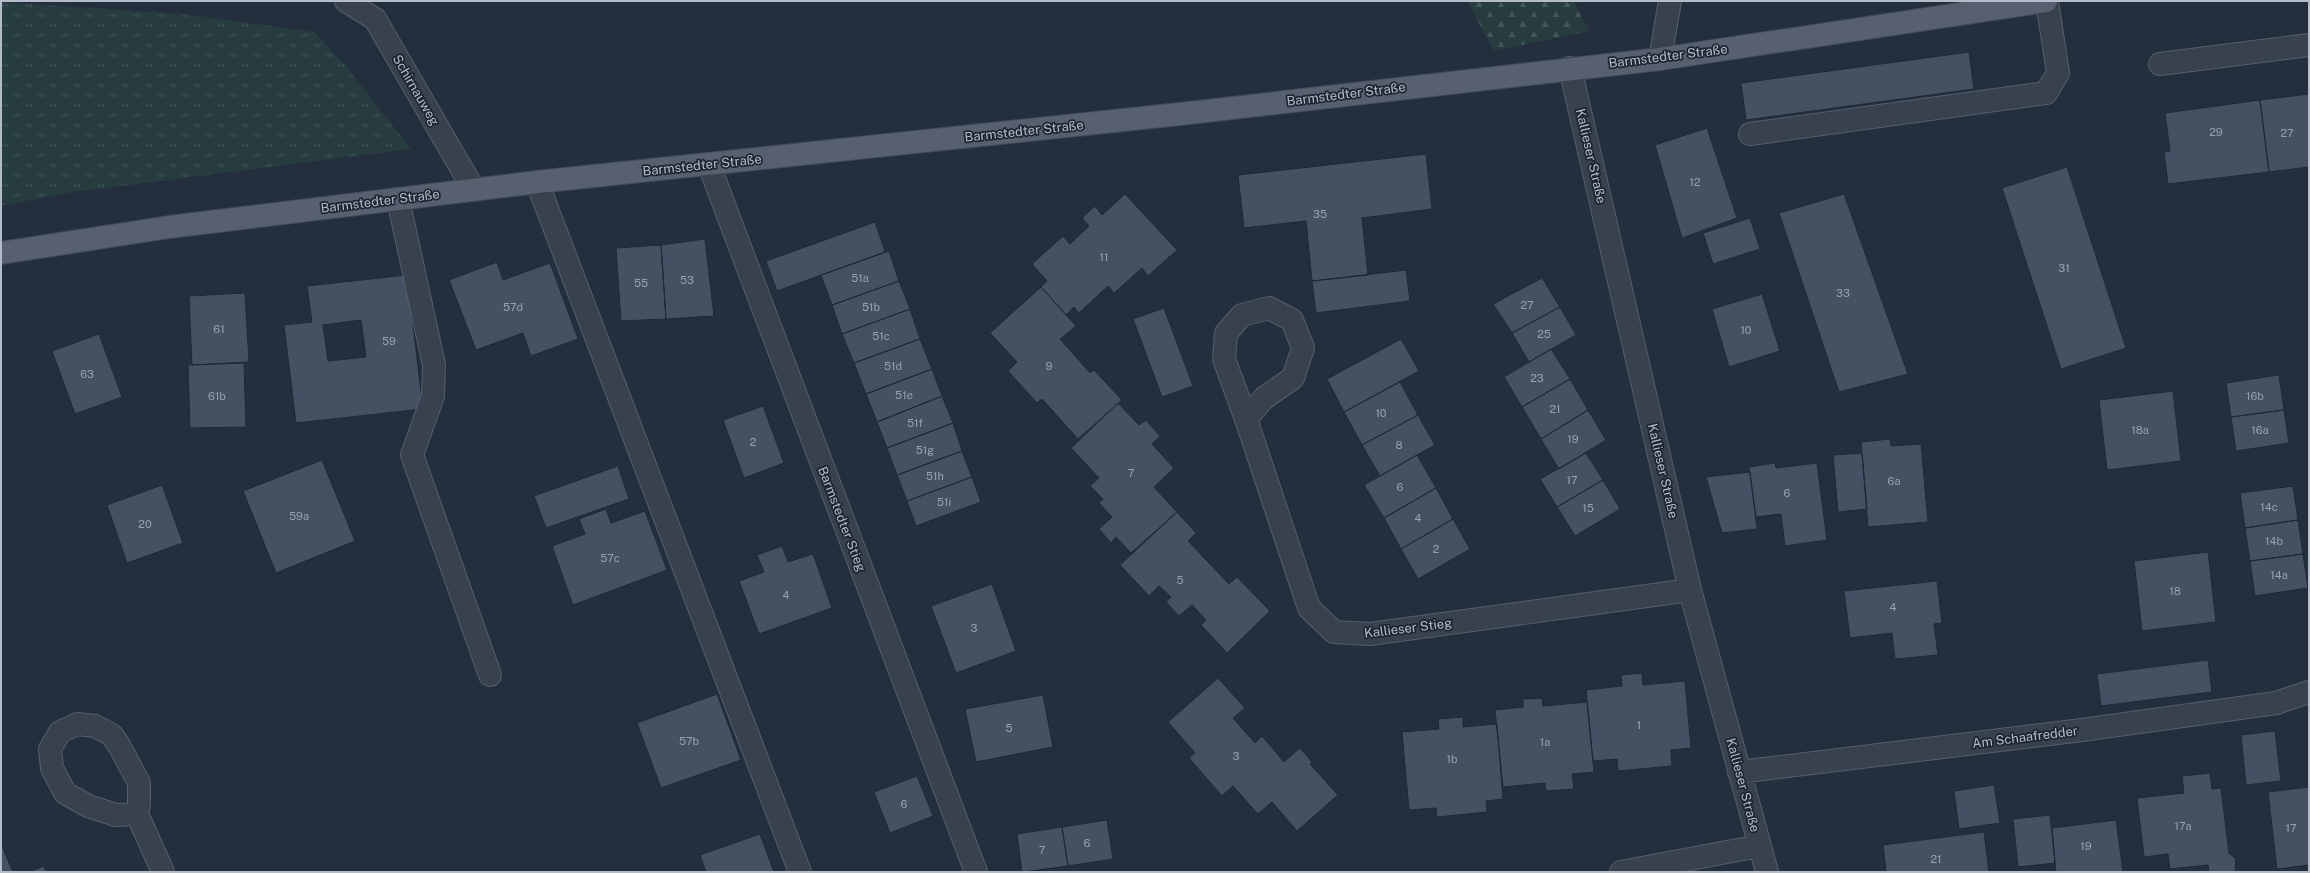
<svg xmlns="http://www.w3.org/2000/svg" width="2310" height="873" font-family="'Public Sans',sans-serif">
	<style>
		.grass { fill: url(#grass-tufts) }
		.forest { fill: url(#forest-firs) }
		.building { fill: #455162; stroke: #1f2835; fill-rule: evenodd }
		.lines { fill: none; stroke-linecap: round; stroke-linejoin: round }
		.minor-casing { stroke: #565f6c; stroke-width: 24 }
		.major-casing { stroke: #414a57; stroke-width: 24 }
		.minor { stroke: #38414e; stroke-width: 22 }
		.major { stroke: #56606e; stroke-width: 22 }
		.labels { text-anchor: middle; dominant-baseline: central; stroke-width: 3.5; stroke-linejoin: round; paint-order: stroke }
		.number-label { font-size: 11px; fill: #98a1af }
		.street-label { font-size: 13px; fill: #b4bcc9; stroke: #1d2633 }
	</style>
	<defs>
		<pattern id="grass-tufts" width="24" height="20" patternUnits="userSpaceOnUse"><rect width="24" height="20" fill="#263c3f"/><path d="M3 7l-1-3M5 7V3M7 7l1-3M15 17l-1-3M17 17v-4M19 17l1-3" fill="none" stroke="#435659"/></pattern>
		<pattern id="forest-firs" width="22" height="20" patternUnits="userSpaceOnUse"><rect width="22" height="20" fill="#263c3f"/><path d="M5 1l3.5 6h-7zM16 11l3.5 6h-7z" fill="#435659"/></pattern>
	</defs>
	<rect width="100%" height="100%" fill="#242f3e"/>
	<path class="grass" d="M1,2L184,14L314,32L346,66L411,149L66,193L1,206Z"/>
	<path class="forest" d="M1467,1H1574L1589,31L1494,51Z"/>
	<path class="building" d="M1969,52L1974,89L1746,120L1741,83Z
		M2309,94V167L2269,172L2260,100Z
		M2260,100L2269,172L2168,184L2164,152L2170,151L2165,113Z
		M1707,128L1737,218L1682,238L1655,145Z
		M1426,154L1432,209L1362,218L1368,275L1312,281L1306,221L1244,228L1238,175Z
		M2067,167L2126,348L2061,369L2002,188Z
		M1125,194L1177,250L1148,276L1142,268L1114,293L1108,286L1079,313L1074,307L1066,315L1041,287L1047,281L1032,264L1063,236L1070,244L1089,226L1082,218L1095,206L1102,215Z
		M1844,194L1908,374L1839,392L1779,213Z
		M1750,218L1760,249L1713,264L1703,233Z
		M875,222L885,252L777,291L766,261Z
		M705,239L714,316L666,319L661,245Z
		M661,245L666,319L621,321L616,248Z
		M889,251L899,281L832,305L821,275Z
		M497,262L503,280L550,263L578,339L531,356L523,333L476,350L449,280Z
		M1406,270L1410,301L1316,313L1312,281Z
		M407,275L423,409L296,423L284,325L312,322L307,286ZM361,320L366,357L328,361L323,325Z
		M1542,278L1560,307L1512,333L1493,304Z
		M899,281L910,309L842,334L832,305Z
		M1041,287L1076,326L1060,339L1090,373L1094,370L1122,400L1078,439L1042,399L1037,403L1008,371L1017,362L990,333Z
		M245,293L249,362L192,365L189,296Z
		M1762,294L1780,351L1729,367L1712,309Z
		M1560,307L1576,335L1529,362L1512,333Z
		M1164,308L1193,386L1162,397L1133,319Z
		M910,309L920,339L854,363L842,334Z
		M99,334L122,397L75,414L52,351Z
		M920,339L932,369L866,394L854,363Z
		M1401,339L1419,371L1344,412L1327,379Z
		M1551,349L1570,379L1522,407L1504,377Z
		M244,363L246,427L190,428L188,365Z
		M932,369L942,396L877,422L866,394Z
		M2279,375L2284,410L2231,417L2226,383Z
		M1570,379L1588,410L1541,439L1522,407Z
		M1400,382L1418,415L1362,445L1344,412Z
		M2173,391L2181,461L2107,470L2099,400Z
		M942,396L953,423L887,448L877,422Z
		M1118,403L1139,425L1146,420L1160,436L1152,444L1174,468L1154,487L1177,512L1131,553L1116,537L1111,543L1099,529L1112,517L1099,503L1103,499L1090,486L1099,478L1071,448Z
		M763,406L784,463L744,478L723,420Z
		M1588,410L1606,440L1559,469L1541,439Z
		M2284,410L2289,443L2236,451L2231,417Z
		M1418,415L1435,445L1380,476L1362,445Z
		M953,423L962,451L897,475L887,448Z
		M1890,439L1891,446L1921,444L1928,522L1868,527L1861,442Z
		M962,451L972,477L907,501L897,475Z
		M1586,453L1603,480L1557,507L1540,479Z
		M1862,453L1867,509L1838,512L1833,455Z
		M1417,455L1436,488L1384,518L1364,485Z
		M322,460L355,541L276,573L243,491Z
		M1775,463L1776,468L1817,463L1827,540L1785,546L1781,514L1756,517L1749,467Z
		M618,466L629,499L546,528L534,496Z
		M1750,472L1757,529L1722,533L1706,477Z
		M972,477L981,502L916,526L907,501Z
		M1603,480L1620,509L1575,536L1557,507Z
		M162,485L183,543L127,563L107,505Z
		M2293,486L2298,520L2245,528L2240,493Z
		M1436,488L1453,519L1401,549L1384,518Z
		M606,509L611,523L645,511L667,570L573,605L552,546L585,534L579,519Z
		M1177,512L1196,533L1188,541L1229,584L1237,577L1270,611L1227,653L1201,625L1206,620L1192,605L1179,616L1166,602L1171,597L1159,586L1149,596L1120,565Z
		M1453,519L1470,549L1418,579L1401,549Z
		M2298,520L2303,554L2250,561L2245,528Z
		M782,546L788,562L813,554L832,608L759,634L739,581L764,572L757,555Z
		M2208,552L2216,622L2142,631L2134,561Z
		M2303,554L2308,588L2255,596L2250,561Z
		M1937,581L1942,623L1934,624L1938,655L1895,659L1892,633L1850,638L1844,591Z
		M992,584L1016,651L956,673L931,606Z
		M2208,660L2212,692L2101,706L2097,674Z
		M1642,673L1643,685L1685,681L1691,748L1671,750L1672,766L1618,771L1617,759L1593,761L1586,690L1622,686L1621,675Z
		M1218,678L1245,708L1233,718L1255,743L1262,736L1284,762L1300,748L1312,762L1310,764L1338,795L1297,831L1272,802L1258,814L1233,786L1222,796L1189,758L1195,753L1168,722Z
		M717,694L741,760L661,788L637,723Z
		M1043,695L1053,747L976,762L965,709Z
		M1542,698L1543,706L1587,702L1594,772L1572,774L1574,789L1546,791L1545,783L1503,787L1495,710L1523,707V699Z
		M1463,717V727L1497,724L1503,799L1486,801L1487,812L1437,817L1436,808L1409,810L1402,732L1439,729L1438,719Z
		M2275,731L2281,781L2246,785L2241,735Z
		M2210,773L2212,789L2221,788L2229,853L2236,859L2235,872H2209L2208,865L2170,869L2168,854L2144,857L2137,798L2184,793L2182,776Z
		M917,776L933,816L890,833L874,792Z
		M1994,785L2000,823L1959,829L1954,791Z
		M2309,787V865L2277,869L2268,792Z
		M2050,815L2055,863L2018,867L2013,819Z
		M1107,820L1113,859L1068,866L1062,827Z
		M2116,820L2123,872H2056L2052,828Z
		M1062,827L1068,866L1022,872L1017,834Z
		M1984,832L1989,872H1886L1883,845Z
		M760,834L774,872H706L700,855Z
		M1,844L13,872H1Z
		M44,866L46,872H29Z"/>
	<g class="lines">
		<defs>
			<path id="minor" d="M346,1L375,19L474,190
				M1660,59L1670,1
				M2160,64L2309,45
				M1570,68L1690,590L1767,872
				M1750,134L2046,93L2058,73L2047,1
				M709,165L976,872
				M537,182L800,872
				M398,199L434,365L433,396L412,455L490,675
				M1246,419L1264,398L1293,378L1303,348L1292,320L1269,308L1242,315L1226,333L1224,359L1246,419L1309,608L1334,632L1370,634L1690,590
				M1739,772L2082,730L2276,703L2309,692
				M137,814L116,815L88,806L65,793L52,768L50,749L60,732L77,724L95,726L112,735L120,747L139,783V803L137,814L163,872
				M1621,872L1759,846"/>
			<path id="major" d="M1,253L169,227L537,182L1180,114L1660,59L2046,1"/>
		</defs>
		<use href="#minor" class="minor-casing"/>
		<use href="#major" class="major-casing"/>
		<use href="#minor" class="minor"/>
		<use href="#major" class="major"/>
	</g>
	<g class="labels">
		<g class="number-label">
			<text x="2216" y="132">29</text>
			<text x="2287" y="133">27</text>
			<text x="1695" y="182">12</text>
			<text x="1320" y="214">35</text>
			<text x="1104" y="257">11</text>
			<text x="2064" y="268">31</text>
			<text x="860" y="278">51a</text>
			<text x="687" y="280">53</text>
			<text x="641" y="283">55</text>
			<text x="1843" y="293">33</text>
			<text x="1527" y="305">27</text>
			<text x="513" y="307">57d</text>
			<text x="871" y="307">51b</text>
			<text x="219" y="329">61</text>
			<text x="1746" y="330">10</text>
			<text x="1544" y="334">25</text>
			<text x="881" y="336">51c</text>
			<text x="389" y="341">59</text>
			<text x="893" y="366">51d</text>
			<text x="1049" y="366">9</text>
			<text x="87" y="374">63</text>
			<text x="1537" y="378">23</text>
			<text x="904" y="395">51e</text>
			<text x="217" y="396">61b</text>
			<text x="2255" y="396">16b</text>
			<text x="1555" y="409">21</text>
			<text x="1381" y="413">10</text>
			<text x="915" y="423">51f</text>
			<text x="2140" y="430">18a</text>
			<text x="2260" y="430">16a</text>
			<text x="1573" y="439">19</text>
			<text x="753" y="442">2</text>
			<text x="1399" y="445">8</text>
			<text x="925" y="450">51g</text>
			<text x="1131" y="473">7</text>
			<text x="935" y="476">51h</text>
			<text x="1572" y="480">17</text>
			<text x="1894" y="481">6a</text>
			<text x="1400" y="487">6</text>
			<text x="1787" y="493">6</text>
			<text x="944" y="502">51i</text>
			<text x="2269" y="507">14c</text>
			<text x="1588" y="508">15</text>
			<text x="299" y="516">59a</text>
			<text x="1418" y="518">4</text>
			<text x="145" y="524">20</text>
			<text x="2274" y="541">14b</text>
			<text x="1436" y="549">2</text>
			<text x="610" y="558">57c</text>
			<text x="2279" y="575">14a</text>
			<text x="1180" y="580">5</text>
			<text x="2175" y="591">18</text>
			<text x="786" y="595">4</text>
			<text x="1893" y="607">4</text>
			<text x="974" y="628">3</text>
			<text x="1639" y="725">1</text>
			<text x="1009" y="728">5</text>
			<text x="689" y="741">57b</text>
			<text x="1545" y="742">1a</text>
			<text x="1236" y="756">3</text>
			<text x="1452" y="759">1b</text>
			<text x="904" y="804">6</text>
			<text x="2183" y="826">17a</text>
			<text x="2291" y="828">17</text>
			<text x="1087" y="843">6</text>
			<text x="2086" y="846">19</text>
			<text x="1042" y="850">7</text>
			<text x="1936" y="859">21</text>
		</g>
		<g class="street-label">
			<text transform="translate(1668 56) rotate(-7)">Barmstedter Straße</text>
			<text transform="translate(416 90) rotate(60)">Schirnauweg</text>
			<text transform="translate(1346 94) rotate(-7)">Barmstedter Straße</text>
			<text transform="translate(1024 131) rotate(-6)">Barmstedter Straße</text>
			<text transform="translate(1591 156) rotate(77)">Kallieser Straße</text>
			<text transform="translate(702 165) rotate(-6)">Barmstedter Straße</text>
			<text transform="translate(380 201) rotate(-7)">Barmstedter Straße</text>
			<text transform="translate(1663 471) rotate(77)">Kallieser Straße</text>
			<text transform="translate(842 519) rotate(69)">Barmstedter Stieg</text>
			<text transform="translate(1408 628) rotate(-7)">Kallieser Stieg</text>
			<text transform="translate(2025 737) rotate(-7)">Am Schaafredder</text>
			<text transform="translate(1743 785) rotate(75)">Kallieser Straße</text>
		</g>
	</g>
	<rect width="2310" height="873" fill="none" stroke="#b4bcc9" stroke-width="4"/>
</svg>
